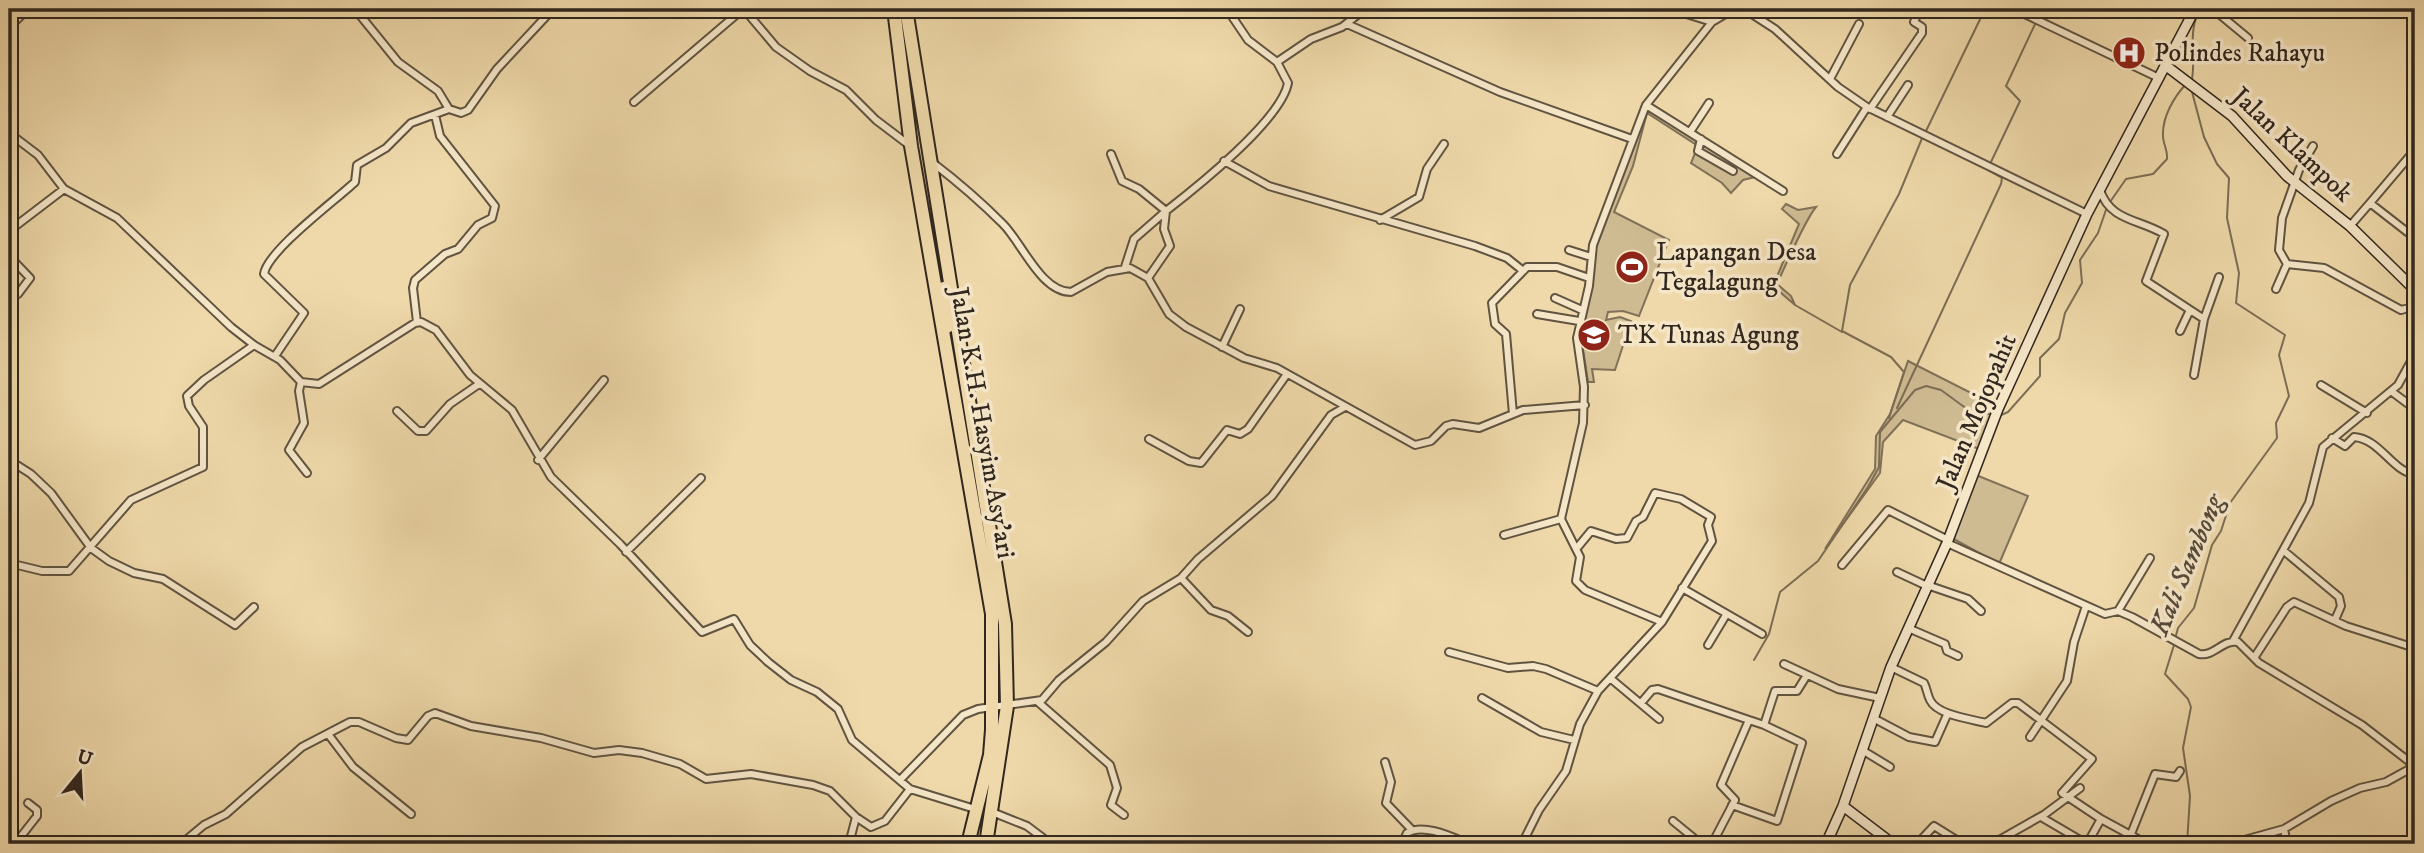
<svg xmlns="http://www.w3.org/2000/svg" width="2424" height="853" font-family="'IM FELL DW Pica',serif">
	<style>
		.green { fill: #cfbb92; stroke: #807158; stroke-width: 2 }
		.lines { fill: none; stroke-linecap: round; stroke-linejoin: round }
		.stream { stroke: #7c6d55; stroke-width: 2 }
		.street-casing { stroke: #605441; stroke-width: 10 }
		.secondary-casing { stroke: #31271e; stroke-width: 12 }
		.highway-casing { stroke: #31271e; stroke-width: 16 }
		.street { stroke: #f5e6c8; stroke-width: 6 }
		.secondary { stroke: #f5e6c8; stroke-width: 9 }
		.highway { stroke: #efd9aa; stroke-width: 12 }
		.labels { text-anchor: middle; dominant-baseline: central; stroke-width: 7; stroke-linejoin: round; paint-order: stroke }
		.poi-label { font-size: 26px; fill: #31271e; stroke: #f5e6c8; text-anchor: start }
		.street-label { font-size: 26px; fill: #31271e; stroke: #f5e6c8 }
		.water-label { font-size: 28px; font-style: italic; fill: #564a3a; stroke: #f5e6c8 }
	</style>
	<rect width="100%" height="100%" fill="#efd9aa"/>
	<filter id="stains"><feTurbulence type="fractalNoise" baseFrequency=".00286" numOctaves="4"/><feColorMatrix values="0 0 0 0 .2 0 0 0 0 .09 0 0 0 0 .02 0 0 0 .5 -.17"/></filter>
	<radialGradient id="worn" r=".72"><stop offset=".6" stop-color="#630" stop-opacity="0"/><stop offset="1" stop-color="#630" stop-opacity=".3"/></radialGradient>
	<path class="green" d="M1646,109L1755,177L1743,180L1731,193L1722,183L1691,163L1698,146L1647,113L1633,166L1614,212L1669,240L1639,316L1623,311L1608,312L1606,320L1620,317L1631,321L1615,370L1592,369L1594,382H1588L1581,336L1595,251Z
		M1786,204L1798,210L1816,207C1806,219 1785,266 1777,284L1791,296L1795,305L1773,286L1799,224L1782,209Z
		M1908,361L1987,401L1985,407L1993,411L1979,449L1903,420L1883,442L1880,473L1825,549L1875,469L1876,436L1890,414Z
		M1976,475L2028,496L1999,564L1952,538Z"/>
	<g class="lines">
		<path class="stream" d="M2038,17L2043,9
			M2192,79C2196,56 2188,35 2198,13
			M1926,131L1985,9
			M1990,164L2020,101L2006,86L2036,22
			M2110,202L2126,179L2153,174L2167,159C2168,150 2163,144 2163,136C2162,117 2174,97 2186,84
			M1795,305L1842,332
			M1897,408L2001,184L2002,178L1988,170
			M1999,416L2008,412L2040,376V358L2059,339L2065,313L2082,283L2080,260L2098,233L2107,207
			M1889,418L1904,372L1891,357L1842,331L1850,285L1899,194L1923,136
			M2175,639L2178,628L2194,608L2212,545L2221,531L2230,503L2277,438L2276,423L2289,396L2279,355L2285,335L2236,303L2239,273L2227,218L2229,178L2217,164L2204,137L2192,92
			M2174,645L2165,674L2188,699L2191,707L2183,748L2190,796L2187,844
			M1754,660L1769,634L1780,592L1818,561L1868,487L1879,467L1880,432L1915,390L1926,386L1941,390L1967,409L1993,415"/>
		<defs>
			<path id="street" d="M355,9L398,62L438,91L449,109L461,113L468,110L497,69L553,9
				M744,9L776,47L810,71L846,90L876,120L909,145
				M1227,9L1248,40L1277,62L1311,39L1342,27L1365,9
				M1652,9L1662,13L1680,12L1712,22
				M1744,9L1775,29L1838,87L1867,107L2087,214
				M2014,9L2159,78
				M2213,9L2248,38
				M1347,24L1500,92L1632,139
				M9,27L28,9
				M1830,79L1859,24
				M634,102L743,9
				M1646,105L1783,191
				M1870,109L1922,33V27L1914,22L1918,13L1929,9
				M1887,117L1908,85
				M1690,132L1709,103
				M9,133L38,155L64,189L117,218L231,327L254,345L280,360L301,382L319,384L415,323L421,322L436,330L470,375L512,410L551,477L620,544L702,632L734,619L750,645L768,662L791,680L817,692L838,709L852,740L910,789L975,809
				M1701,139L1698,151L1733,171
				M1111,154L1122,181L1139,189L1166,211C1197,187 1281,120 1288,83L1277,62
				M1837,154L1867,107
				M1224,161L1269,186L1475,246L1507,258L1522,270
				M933,163C958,182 981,202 1003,224C1022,243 1041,292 1071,292L1107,272L1130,268L1148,278L1169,314L1186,327L1244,358L1277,368L1415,445L1431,441L1446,426L1453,424L1479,428L1523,410L1585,405
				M2100,190C2110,221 2139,219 2164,234L2146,281L2204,319
				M2370,203L2414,151
				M1380,220L1419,197L1427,169L1444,144
				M2350,226L2370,203L2415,238
				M9,231L64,189
				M1569,250L1591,257
				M9,256L30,278L18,294
				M2287,264L2324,268L2401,310L2409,308L2415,300
				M1125,267L1134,239L1166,211
				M1148,278L1170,246L1164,229L1166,211
				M2276,289L2287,264L2279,250L2282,218L2299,170L2313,146
				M1555,298L1582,310
				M1537,314L1579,321
				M417,322L413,288L415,280L445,254L458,249L478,225L492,218L495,206L440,136L435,115
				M2180,331L2190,310
				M1222,347L1240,309
				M275,356L304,313L264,274C267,251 336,200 355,182L357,165L386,148L411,123L449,109
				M2194,375L2204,319L2219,277
				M301,382L299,391L304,423L289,450L307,473
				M2321,385L2367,413
				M2391,391L2415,409
				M397,411L418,431H426L450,404L479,384
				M1513,414L1506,334L1495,324L1492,303L1527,267H1557L1589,278
				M2332,438L2345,446L2354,437C2380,439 2392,471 2414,474
				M1149,439L1189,461L1201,463L1227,430L1240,434L1248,429L1287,374
				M9,460L31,474L51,493L91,548L109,561L134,573L163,579L235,625L254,607
				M538,460L604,380
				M1504,535L1561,519
				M1947,543L2105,614L2118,611L2132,617L2199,654C2214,657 2223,639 2238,642L2259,663L2362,725L2415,766L2386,782L2360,788L2331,801L2284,829L2230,844
				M2284,551L2339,597L2341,606L2335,620
				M626,552L701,478
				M9,563L42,571H69L131,500L203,467V427L189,406L187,396L204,380L254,345
				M1842,565L1888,510L1948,540
				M1897,572L1927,586
				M1181,578L1211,610L1228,616L1248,632
				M1927,585L1968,599L1981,611
				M1682,588L1762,634
				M2118,611L2150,558
				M1662,622L1585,590L1576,581L1580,557L1561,519L1583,423L1584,387L1577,338L1589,286L1593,245L1646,105L1712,22L1734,9
				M1908,628L1945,644L1947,651L1958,656
				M2233,641L2309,503L2323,447L2398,385L2415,354
				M1708,645L1726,615
				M1449,652L1508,668L1533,666L1546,669L1598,691
				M2254,658L2287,607L2294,602L2346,626L2415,648
				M1784,664L1838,689L1880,698
				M1891,667L1924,683C1927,689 1927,694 1930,700C1937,715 1970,719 1986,723L2012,703H2018L2092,759L2062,793L2101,819L2087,844L2041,817
				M1610,678L1659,719
				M1482,698L1541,732L1574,740
				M1038,702L1110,765L1117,788L1111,805L1124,815
				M1641,703L1652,690L1658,689L1749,720
				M1873,718L1909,737L1935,742L1947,715
				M328,734L353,767L411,814
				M2030,737L2067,681L2074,642L2086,606
				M1862,750L1890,767
				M1385,762L1391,782L1386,803L1412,830
				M900,780L963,715L978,709L1042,700L1059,680L1106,642L1143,601L1181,578L1198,559L1272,496L1331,415L1345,407
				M1732,805L1777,821L1802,743L1764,725L1775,691H1797L1807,675
				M992,812L1027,826L1051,844
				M2101,819L2147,844
				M1673,821L1695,839
				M2284,829L2287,844
				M15,844L37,816V810L28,803
				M181,844L204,825L226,814L302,747L350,722H359L396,738L408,740L428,716L435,713L471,726L541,738L594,753L619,750L642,753L680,764L706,779L751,774L813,785L830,791L856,817L871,827L885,821L910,789
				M849,844L856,817
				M1225,844H1233
				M1402,844L1407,833C1424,823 1452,837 1469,844
				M1522,844L1539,810L1566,771L1580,724L1598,691L1662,622L1712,541L1708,525L1711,517L1681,499L1655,493L1643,517L1636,521L1627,538L1616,539L1591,531L1577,548
				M1690,844L1695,839L1707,844
				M1712,844L1735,800L1721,785L1749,720L1764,725
				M1917,844L1934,826L1963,844
				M1992,844L2045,814L2080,788
				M2127,844L2155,774L2176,777L2180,771"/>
			<path id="secondary" d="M2165,65L2232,116L2287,176L2350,226L2415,290
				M1843,806L1893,844
				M1826,844L1843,806L1891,667L1947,543L1998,409L2087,214L2195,9"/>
			<path id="highway" d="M894,9L911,146L992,614V730L990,755L968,844
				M906,9L1005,624L1007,706L986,844
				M944,288L950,324L947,327"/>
		</defs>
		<use href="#street" class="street-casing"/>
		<use href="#secondary" class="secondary-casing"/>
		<use href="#highway" class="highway-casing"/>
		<use href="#street" class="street"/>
		<use href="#secondary" class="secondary"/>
		<use href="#highway" class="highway"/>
	</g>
	<defs>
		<symbol id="hospital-disc" viewBox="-11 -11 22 22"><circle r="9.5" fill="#8f2418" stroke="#f5e6c8"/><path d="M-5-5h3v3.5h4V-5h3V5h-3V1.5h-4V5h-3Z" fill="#fff"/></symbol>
		<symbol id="stadium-disc" viewBox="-11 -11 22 22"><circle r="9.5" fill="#8f2418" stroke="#f5e6c8"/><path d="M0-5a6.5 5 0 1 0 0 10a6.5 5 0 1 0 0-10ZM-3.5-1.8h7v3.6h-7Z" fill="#fff"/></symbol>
		<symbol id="school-disc" viewBox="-11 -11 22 22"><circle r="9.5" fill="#8f2418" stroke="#f5e6c8"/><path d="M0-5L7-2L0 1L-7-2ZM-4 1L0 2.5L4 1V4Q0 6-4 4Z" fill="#fff"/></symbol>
	</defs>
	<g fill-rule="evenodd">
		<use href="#hospital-disc" x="2110" y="34" width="38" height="38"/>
		<use href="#stadium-disc" x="1613" y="248" width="38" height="38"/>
		<use href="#school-disc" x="1575" y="316" width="38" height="38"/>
	</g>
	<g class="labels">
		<g class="poi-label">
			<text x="2154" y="53">Polindes Rahayu</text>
			<text x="1656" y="252">Lapangan Desa<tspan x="1656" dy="30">Tegalagung</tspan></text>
			<text x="1618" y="335">TK Tunas Agung</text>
		</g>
		<g class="street-label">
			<text transform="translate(2292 145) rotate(43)">Jalan Klampok</text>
			<text transform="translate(1977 412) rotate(-67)">Jalan Mojopahit</text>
			<text transform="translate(982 423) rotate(80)">Jalan K.H. Hasyim Asy'ari</text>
		</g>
		<g class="water-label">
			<text transform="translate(2187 565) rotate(-67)">Kali Sambong</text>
		</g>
	</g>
	<rect width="2424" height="853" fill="none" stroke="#efd9aa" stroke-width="35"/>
	<rect x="10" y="10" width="2403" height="832" fill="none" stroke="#31271e" stroke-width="3.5"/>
	<rect x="18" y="18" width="2389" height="818" fill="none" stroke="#31271e" stroke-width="2"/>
	<g transform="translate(80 773) rotate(18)" stroke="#f5e6c8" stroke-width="5" paint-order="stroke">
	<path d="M0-5L12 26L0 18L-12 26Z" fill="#31271e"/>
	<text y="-10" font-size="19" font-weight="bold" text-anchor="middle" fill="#31271e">U</text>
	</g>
	<rect width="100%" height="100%" filter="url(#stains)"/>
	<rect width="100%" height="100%" fill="url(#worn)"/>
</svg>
